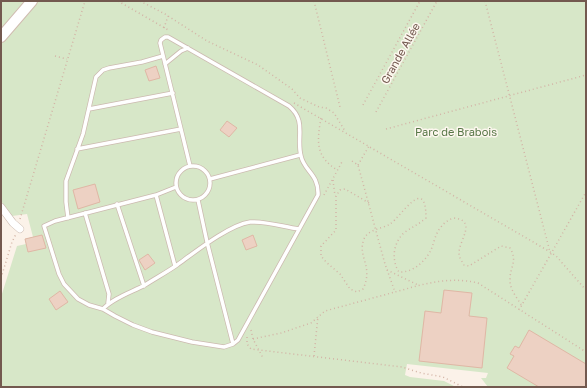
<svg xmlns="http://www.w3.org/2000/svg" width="587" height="388" font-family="'Golos Text',sans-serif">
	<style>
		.green { fill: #d7e7c8 }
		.building { fill: #edd1c3; stroke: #dfb7a5 }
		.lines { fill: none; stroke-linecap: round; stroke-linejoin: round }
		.service-casing { stroke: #ccbab0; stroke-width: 5 }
		.minor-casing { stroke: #ccbab0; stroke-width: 8 }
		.secondary-casing { stroke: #d0bcb0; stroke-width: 12 }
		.path { stroke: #d3b4a6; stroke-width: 1.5; stroke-dasharray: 1 3; stroke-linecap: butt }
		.service { stroke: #fff; stroke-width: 3.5 }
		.minor { stroke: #fff; stroke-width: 7 }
		.secondary { stroke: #fff; stroke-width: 10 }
		.labels { text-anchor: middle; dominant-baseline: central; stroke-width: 3; stroke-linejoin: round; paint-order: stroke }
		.street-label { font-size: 11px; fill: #73594f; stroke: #fdf7ef }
		.park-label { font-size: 11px; fill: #597848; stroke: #fdf7ef }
	</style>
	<rect width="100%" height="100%" fill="#fbf2e9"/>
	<path class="green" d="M1,1H586V387H488L481,378H486L488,373L407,364L405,375L410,377L444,381L456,387H1V297L17,246L26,244L25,239L33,237L27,214L12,216L1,201Z"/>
	<path class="building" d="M156,66L160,78L149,81L145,70Z
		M227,121L237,128L229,137L220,130Z
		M95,184L100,202L78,209L73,190Z
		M42,235L46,248L28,252L25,239Z
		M253,235L257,246L246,250L242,240Z
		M148,254L155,263L145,270L139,260Z
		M444,290L472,293L469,316L487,318L482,368L419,361L425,311L441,313Z
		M60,291L68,302L56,310L49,299Z
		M529,330L586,364V387H539L507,368L514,356L510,354L515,346L519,348Z"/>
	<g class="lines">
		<defs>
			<path id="service" d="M165,64L181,51L188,48
				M89,109L173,93
				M77,149L181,129
				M176 183a17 17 0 1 1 34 0a17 17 0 1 1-34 0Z
				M210,179L300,155
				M176,187L156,195L55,221L44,226L59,274L64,284L78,299L89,305L103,309L115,316L133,325L152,332L192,342L224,347L233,344L238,340L318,195C319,174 304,171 301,156C296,137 307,121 289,106L168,37H165L161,40L160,43L190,166
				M156,195L175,266
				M198,200L207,242L233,344
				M117,204L144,286
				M85,213L109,294L108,303
				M68,218L66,202V181L83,134L96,77L103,70L109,68L142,62L163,56
				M103,309C113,298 132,292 145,285C156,278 167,272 177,265C195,252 229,225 250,222C266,221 284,227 299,229"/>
			<path id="minor" d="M1,207L13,223L20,229"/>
			<path id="secondary" d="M1,37L32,1"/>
		</defs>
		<use href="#service" class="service-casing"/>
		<use href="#minor" class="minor-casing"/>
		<use href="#secondary" class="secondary-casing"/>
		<path class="path" d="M118,1L170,31
			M140,1L165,14L207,41L258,65L292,89L300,98L319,107L326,108L334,113L345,131
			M314,1L340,107
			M485,1L550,252
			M164,28L168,16
			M55,56L67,59
			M294,103L552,253L557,257L586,290
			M363,105L420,1
			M376,112L437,1
			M321,118C317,141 315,156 337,170
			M386,129L586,75
			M352,161L358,165L385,264L395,292C424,284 448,276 478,283L586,352
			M358,165L369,146
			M333,180L335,196
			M324,195L343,160
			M369,203L345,189L340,190L336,196V230L321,246V256L326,262L340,274L350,289L357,292L363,289C374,266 357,257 364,239C368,229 382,229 390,224C401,217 426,174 426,218C418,225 412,227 405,232C393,242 391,260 399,272C412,273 425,262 431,250C434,243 435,234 441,227C444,223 448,220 453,218C478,220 459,240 459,253C459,258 462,261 464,265L469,266L501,246L510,248C518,261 510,267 510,279C509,288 517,298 522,306
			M20,219L85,1
			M387,270L418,285
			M1,278L12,242L16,234
			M519,310L586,192
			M251,330L253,339L263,358
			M247,337V344L251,349L402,367L421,373L443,377L463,387
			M253,339L281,333L311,323L325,311L395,292
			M314,356L318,316"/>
		<use href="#service" class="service"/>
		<use href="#minor" class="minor"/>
		<use href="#secondary" class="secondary"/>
	</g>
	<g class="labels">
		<g class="street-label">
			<text transform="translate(400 53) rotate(-61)">Grande Allée</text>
		</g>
		<g class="park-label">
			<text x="456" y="131">Parc de Brabois</text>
		</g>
	</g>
	<rect width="587" height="388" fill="none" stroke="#73594f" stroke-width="4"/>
</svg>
